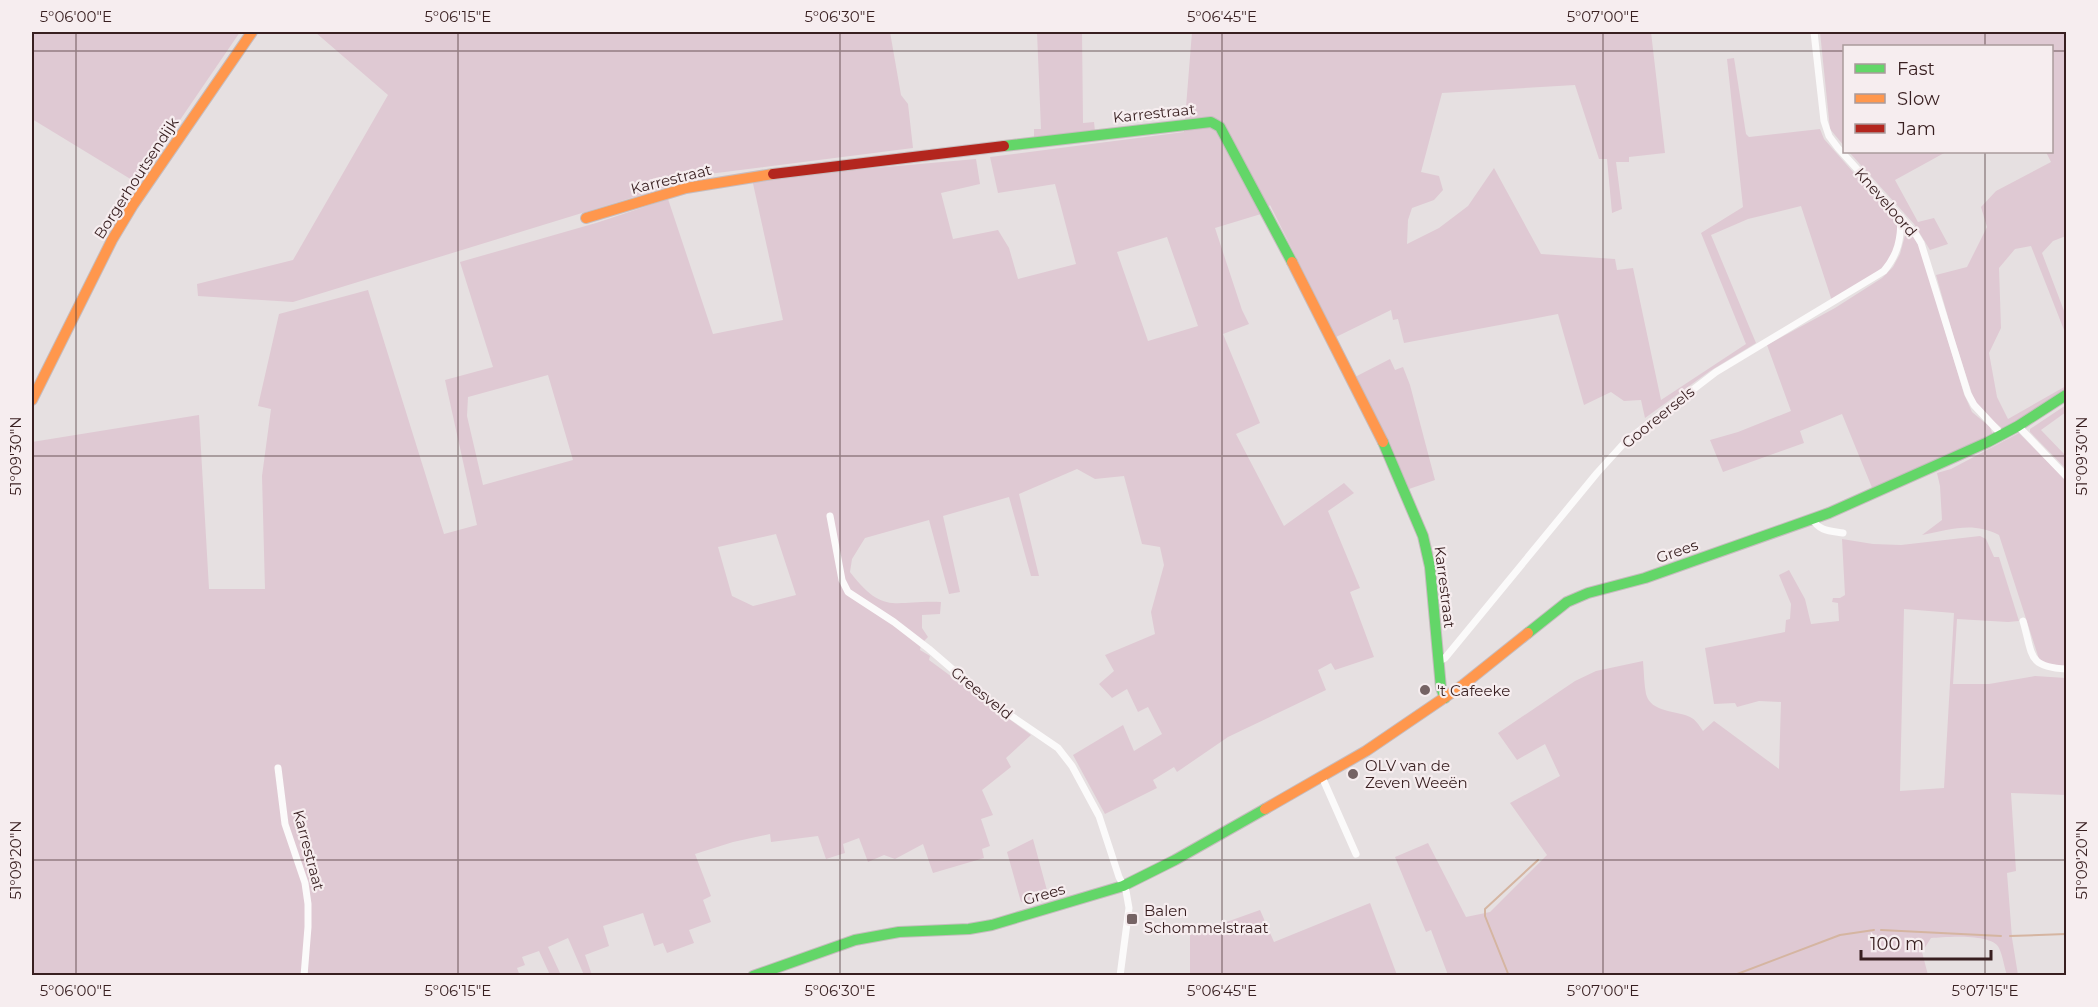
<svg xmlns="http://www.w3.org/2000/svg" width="2098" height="1007" font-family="Montserrat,sans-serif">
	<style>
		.green { fill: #dfc9d3; fill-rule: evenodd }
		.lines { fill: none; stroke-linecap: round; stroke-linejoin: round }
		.stream { stroke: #d5b5a1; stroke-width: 2 }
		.fast-casing { stroke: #c6bcbe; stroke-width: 12 }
		.slow-casing { stroke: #c6bcbe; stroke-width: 12 }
		.jam-casing { stroke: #c6bcbe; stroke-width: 12 }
		.street { stroke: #fbfafa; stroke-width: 7 }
		.fast { stroke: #63d668; stroke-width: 10 }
		.slow { stroke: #ff974d; stroke-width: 10 }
		.jam { stroke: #b3261e; stroke-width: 10 }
		.ticks { fill: none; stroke: #381f20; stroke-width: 1.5; stroke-opacity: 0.45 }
		.poi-dot { fill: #756364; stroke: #f6edef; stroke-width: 2 }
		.labels { text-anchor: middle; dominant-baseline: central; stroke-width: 4.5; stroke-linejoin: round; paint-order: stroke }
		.street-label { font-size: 15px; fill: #381f20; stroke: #f6edef }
		.poi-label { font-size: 15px; fill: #381f20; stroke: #f6edef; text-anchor: start }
		.neatline { fill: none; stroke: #381f20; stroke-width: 2 }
		.ticks-label { font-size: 15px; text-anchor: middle; fill: #381f20 }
	</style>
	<rect width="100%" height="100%" fill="#e6e0e1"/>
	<path class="green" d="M32,32H240L137,183L32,119Z
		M315,32H890L901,95L908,104L913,148L709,174L293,302L198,296L197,284L293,260L388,95Z
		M1037,32H1082L1083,123L1094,122L1095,131L1034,137V129H1041Z
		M1192,32H1651L1665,153L1629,157V162H1616L1622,209L1612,213L1607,159H1599L1575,85L1442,93L1421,172L1439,176L1443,190L1434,200L1412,208L1408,220L1407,244L1439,228L1468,206L1494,168L1541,254L1615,259L1617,270L1633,268L1661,400L1746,344L1701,233L1743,207L1727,59L1734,58L1746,134L1749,137L1820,129L1824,139L1897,222C1902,267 1865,280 1832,301L1801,206L1748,219L1711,235L1756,343L1710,371L1645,418L1641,400L1624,401L1611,392L1584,405L1558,314L1404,343L1398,319L1393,320L1391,310L1336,337L1270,205L1261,214L1215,228L1242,310L1249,324L1223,334L1260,423L1236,434L1284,526L1344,483L1354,493L1328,511L1360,588L1350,592L1374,657L1335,670L1331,663L1318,670L1326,690L1228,737L1177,772L1174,767L1153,780L1157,788L1105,814L1073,755L1123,725L1134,751L1162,734L1148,707L1138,712L1127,689L1112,698L1099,684L1114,671L1105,655L1155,634L1151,612L1164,565L1160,547L1142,544L1124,476L1095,479L1077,469L1019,494L1039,576H1031L1009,497L943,516L960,592L949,594L929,520L865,538L852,559L850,572C884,616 893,600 941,602L940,614L922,615V628L928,637L921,644L920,650L930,656L929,660L1031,735L1006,758L1011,767L982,790L993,815L981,819L990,846L982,849L984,858L933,873L923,844L895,859L884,855L868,862L859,838L843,844L845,853L826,859L818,836L771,842L770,834L733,842L695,854L711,896L703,900L711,922L689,930L694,943L667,953L663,943L654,946L643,913L603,926L609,946L585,955L592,975H584L568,938L548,947L560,973L550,975L539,951L522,957L525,965L517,968L520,976H32V442L199,415L209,589H265L262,476L271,409L258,406L279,314L368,290L444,534L477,525L445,380L493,367L460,262L596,223L668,199L713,334L783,320L752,179L976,159L980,184L941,193L953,239L998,230L1009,248L1018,279L1076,264L1055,184L998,193L990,157L1184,132ZM1167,237L1198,326L1148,341L1117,252ZM548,375L573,460L483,485L467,416L468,397ZM776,534L796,595L753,606L732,596L718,547Z
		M1820,32H2066V236L2053,241L2042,253L2066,316V335L2031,246L2015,249L1999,268L2001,328L1989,353L1997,397L2008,419L2066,386V391L2003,429L1987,416L1974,400L1954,338L1936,275L1967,267L1987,227L1981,207L1996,191L2051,162L2046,152H2052V46H1844V146L1830,129Z
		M1849,152H1946L1895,180L1918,222L1934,218L1948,244L1930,250L1914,224Z
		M1907,228L1920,247L1964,394L1972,412L1990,427L1993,435L1873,490L1842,414L1800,431L1804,443L1723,472L1710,440L1738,432L1791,411L1767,345L1835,308L1882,278L1893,267L1900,254Z
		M1390,359L1395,370L1403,367L1410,385L1435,480L1409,489L1355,377Z
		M2066,405V412L2041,430L2066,456V469L2030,432V429Z
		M2019,433L2066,480V666L2046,664L2039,659L1999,535C1972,521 1950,530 1922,535L1942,520L1940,486L1937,473L1951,469Z
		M1980,536L1986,539L1994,557H1999L2019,621L2008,622L1957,619L1953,684H1989L2035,676L2066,678V795L2011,793L2016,871L2007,873L2012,938L2018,975H2007C2004,967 2003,956 1999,948C1992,933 1945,937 1931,938L1922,952L1928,975H1448L1431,930L1426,932L1395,857L1428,843L1466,917L1490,912L1547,855L1510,803L1560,776L1545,744L1517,760L1498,733L1575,681L1596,671L1643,661C1644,672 1644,684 1646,694C1651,713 1676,710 1690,717C1696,720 1699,725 1703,731L1714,721L1779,769L1781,702L1759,701L1737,707L1735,703L1714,704L1705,648L1785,632L1786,620L1790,619L1791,604L1779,575L1789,570L1805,599L1811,624L1839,621L1838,603L1832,602L1833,598H1840L1845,595L1842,539L1873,544L1901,545ZM1904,609L1954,613L1944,788L1900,791Z
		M1033,839L1048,894L1021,902L1007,852Z
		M1370,903L1397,975H1190V935L1260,910L1274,942Z"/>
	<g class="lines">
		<path class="stream" d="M1881,930L2001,936
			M2010,936L2066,934
			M1509,976L1485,916V909L1538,860
			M1732,976L1840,935L1874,930"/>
		<defs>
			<path id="fast" d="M1004,146L1211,122L1220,127L1292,262
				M1383,442L1423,536L1430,567L1441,688L1445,698
				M1528,633L1567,602L1588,593L1645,578L1829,513L1988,442L2018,426L2066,395
				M753,976L855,940L899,932L969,929L992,925L1123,886L1175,860L1265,809"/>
			<path id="slow" d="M586,218L686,188L773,174
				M1292,262L1383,442
				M32,400L112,240L133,205L252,32
				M1265,809L1366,751L1463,685L1528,633"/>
			<path id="jam" d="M773,174L1004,146"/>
		</defs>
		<use href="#fast" class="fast-casing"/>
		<use href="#slow" class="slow-casing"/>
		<use href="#jam" class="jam-casing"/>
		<path class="street" d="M1814,32L1824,121L1829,136L1838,148L1915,233L1921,243L1968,394L1974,405L2002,435
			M2018,426L2066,476
			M830,516L842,580L848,592L894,622L929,649L988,700L1058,748L1072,766L1099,816L1119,877L1126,891L1129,908L1120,976
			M1813,519C1818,531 1831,531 1843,533
			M2023,621C2033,655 2027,667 2066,669
			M1439,661L1445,658L1597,473L1626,441L1716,372L1884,271C1898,254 1901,239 1901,217
			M278,768L285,824L305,883L308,904V927L304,976
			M1322,777L1356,854"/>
		<use href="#fast" class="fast"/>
		<use href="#slow" class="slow"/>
		<use href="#jam" class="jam"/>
	</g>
	<path class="ticks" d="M76,32V976M458,32V976M840,32V976M1222,32V976M1603,32V976M1985,32V46M32,51H1844M2052,51H2066M1985,152V976M32,456H2066M32,860H2066"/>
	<g class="poi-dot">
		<circle cx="1425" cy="690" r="6"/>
		<circle cx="1353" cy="774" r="6"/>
		<rect x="1126" y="913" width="12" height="12" rx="3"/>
	</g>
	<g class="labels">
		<g class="street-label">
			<text transform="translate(1154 113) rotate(-6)">Karrestraat</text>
			<text transform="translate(136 178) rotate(-57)">Borgerhoutsendijk</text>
			<text transform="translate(671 179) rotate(-14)">Karrestraat</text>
			<text transform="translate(1886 202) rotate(49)">Kneveloord</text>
			<text transform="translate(1658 417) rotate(-39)">Gooreersels</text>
			<text transform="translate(1677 551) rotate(-19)">Grees</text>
			<text transform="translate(1445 587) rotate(83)">Karrestraat</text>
			<text transform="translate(982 693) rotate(39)">Greesveld</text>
			<text transform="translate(309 850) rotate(75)">Karrestraat</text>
			<text transform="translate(1044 894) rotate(-16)">Grees</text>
		</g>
		<g class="poi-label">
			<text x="1437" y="690">'t Cafeeke</text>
			<text x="1365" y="765">OLV van de<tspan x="1365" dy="17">Zeven Weeën</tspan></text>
			<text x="1144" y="910">Balen<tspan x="1144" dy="17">Schommelstraat</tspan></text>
		</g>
	</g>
	<rect width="2098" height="1007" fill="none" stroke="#f6edef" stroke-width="66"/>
	<rect x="1843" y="45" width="210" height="108" fill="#f6edef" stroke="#aa9b9c" stroke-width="1.5"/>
	<rect x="1855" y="64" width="30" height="9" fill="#63d668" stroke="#aa9b9c" stroke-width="1.5"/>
	<text x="1897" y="75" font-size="18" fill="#381f20">Fast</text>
	<rect x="1855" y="94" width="30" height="9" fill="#ff974d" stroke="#aa9b9c" stroke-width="1.5"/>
	<text x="1897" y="105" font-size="18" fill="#381f20">Slow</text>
	<rect x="1855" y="124" width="30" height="9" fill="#b3261e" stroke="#aa9b9c" stroke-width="1.5"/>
	<text x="1897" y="135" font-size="18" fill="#381f20">Jam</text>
	<path d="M1861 950v9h130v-9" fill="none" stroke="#381f20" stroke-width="3"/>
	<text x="1870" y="950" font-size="18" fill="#381f20" stroke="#f6edef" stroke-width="4.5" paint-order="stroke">100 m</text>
	<rect x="33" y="33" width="2032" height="941" class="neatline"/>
	<g class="ticks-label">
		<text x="76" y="22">5°06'00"E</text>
		<text x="458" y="22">5°06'15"E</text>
		<text x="840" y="22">5°06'30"E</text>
		<text x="1222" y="22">5°06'45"E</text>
		<text x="1603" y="22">5°07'00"E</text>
		<text transform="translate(16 456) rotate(-90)" y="5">51°09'30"N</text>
		<text transform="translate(2082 456) rotate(-90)" y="5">51°09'30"N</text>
		<text transform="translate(16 860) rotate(-90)" y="5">51°09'20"N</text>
		<text transform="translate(2082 860) rotate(-90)" y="5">51°09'20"N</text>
		<text x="76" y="996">5°06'00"E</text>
		<text x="458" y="996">5°06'15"E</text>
		<text x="840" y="996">5°06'30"E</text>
		<text x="1222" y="996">5°06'45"E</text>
		<text x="1603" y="996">5°07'00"E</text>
		<text x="1985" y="996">5°07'15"E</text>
	</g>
</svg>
